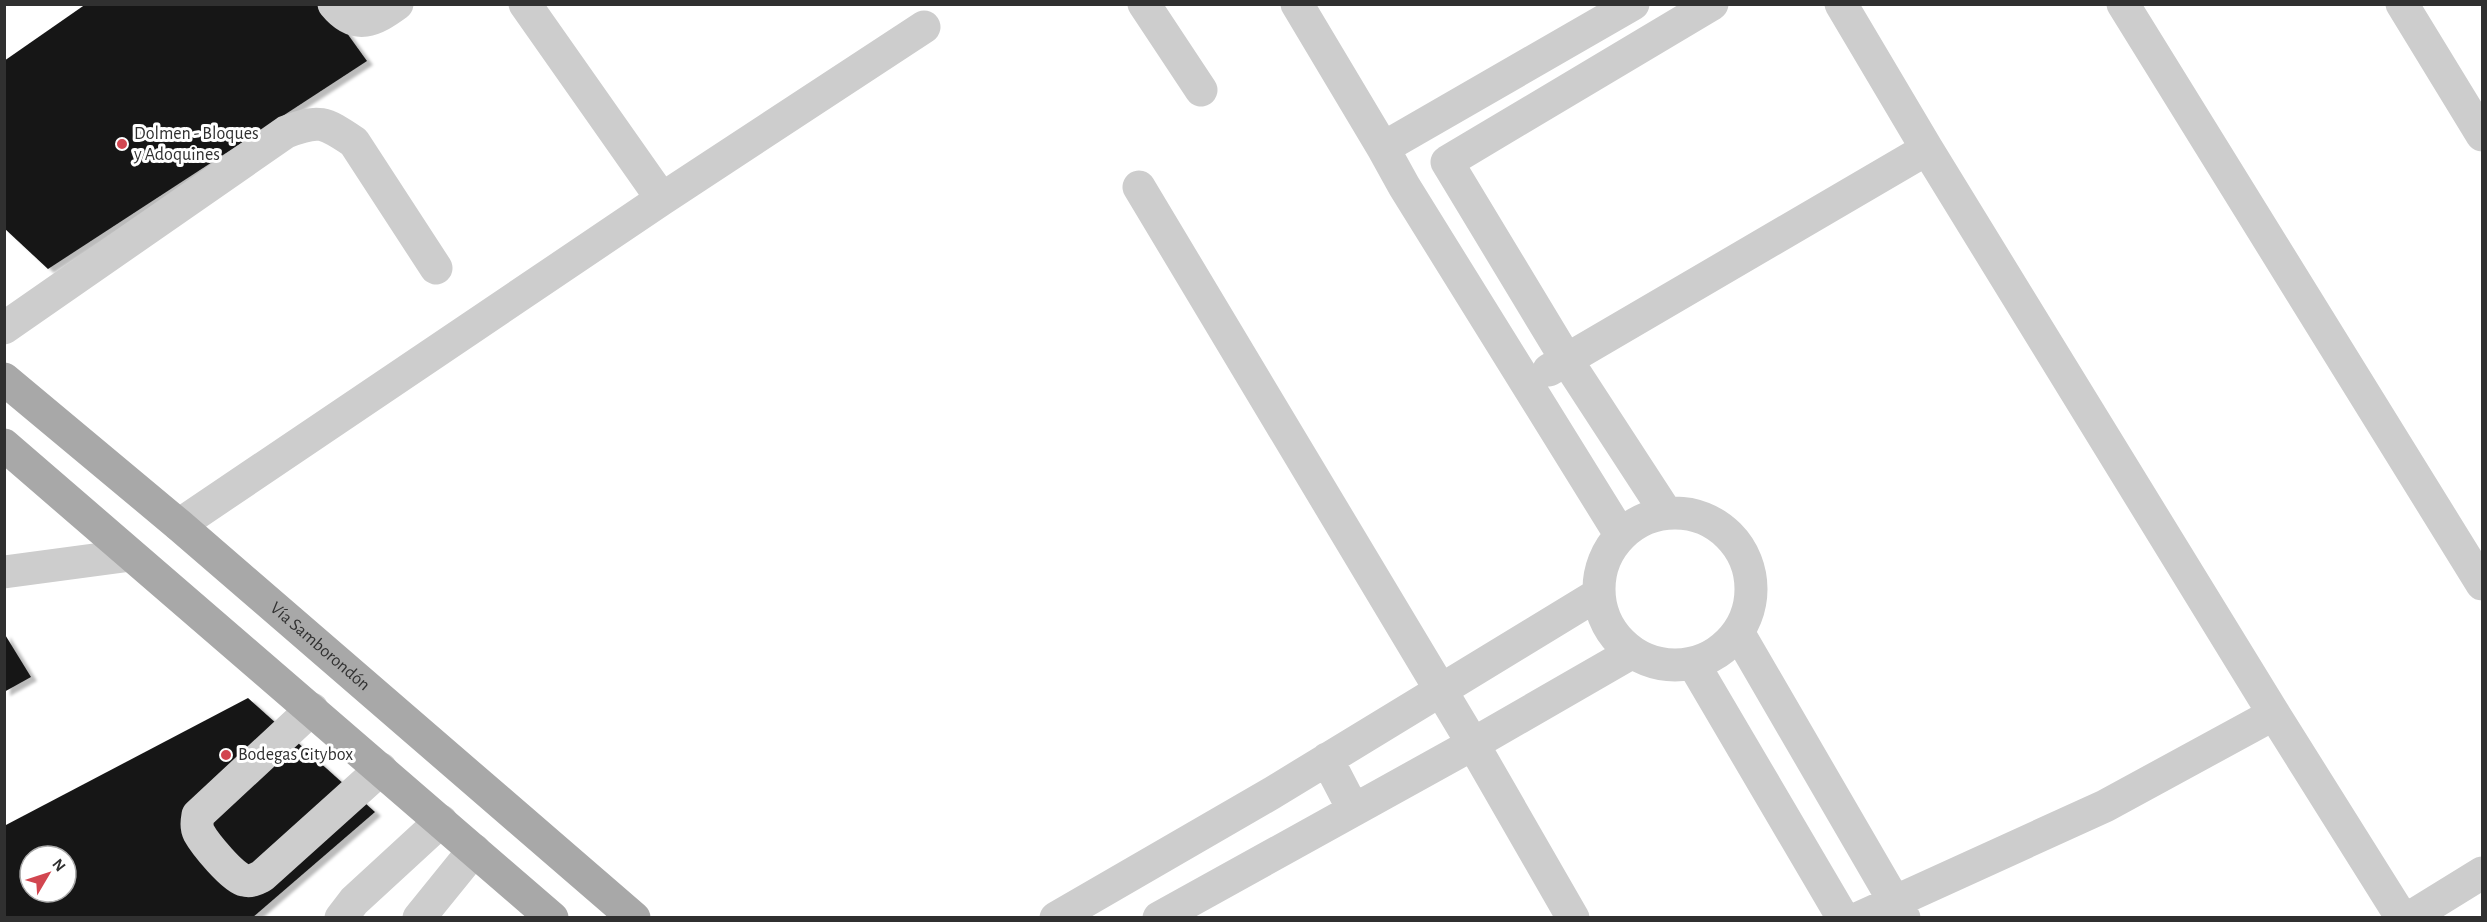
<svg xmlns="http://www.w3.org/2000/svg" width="2487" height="922" font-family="'Alegreya Sans',sans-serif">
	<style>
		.building { fill: #171717; fill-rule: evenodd; filter: url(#shadow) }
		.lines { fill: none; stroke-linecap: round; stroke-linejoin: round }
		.minor { stroke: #cdcdcd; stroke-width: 33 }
		.major { stroke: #a8a8a8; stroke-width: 33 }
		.poi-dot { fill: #d24650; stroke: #fff; stroke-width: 2 }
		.labels { text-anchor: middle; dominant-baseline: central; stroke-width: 6; stroke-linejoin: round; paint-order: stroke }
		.poi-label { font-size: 18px; fill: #303030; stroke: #fff; text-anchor: start }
		.street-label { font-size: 18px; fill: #303030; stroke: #fff }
	</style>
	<defs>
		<filter id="shadow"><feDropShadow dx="6" dy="4" stdDeviation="1.5" flood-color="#0004"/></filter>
	</defs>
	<rect width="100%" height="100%" fill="#fff"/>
	<path class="building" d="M86,4H326L367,61L48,269L4,228V61Z
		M4,633L31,677L4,692Z
		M248,698L375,812L252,918H4V826ZM30,856H66V892H30Z"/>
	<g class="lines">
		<path class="minor" d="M334,4C356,31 375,20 397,4
			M525,4L662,199
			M1144,4L1201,90
			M1297,4L1383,148
			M2123,4L2482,584
			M2402,4L2482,135
			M1139,187L1473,744L1573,918
			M4,328L286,132C320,119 324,122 354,142L436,268
			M1549,370L1927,149L1841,4
			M1665,511L1566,359L1447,162L1712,4
			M1599 589a76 76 0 1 1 152 0a76 76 0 1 1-152 0Z
			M179,525L662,199L924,27
			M1620,534L1404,186L1383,148L1633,4
			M4,572L131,555
			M1739,634L1904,918
			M1693,663L1843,918
			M312,709L198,815C197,821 196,827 199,833C205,844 233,878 244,880C251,882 256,879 262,876L381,769
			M2274,714L2402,918
			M1327,759L1353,809
			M341,918L354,901L441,821
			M419,918L474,850
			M1056,918L1272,793L1597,595
			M1159,918L1473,744L1631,653
			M1859,918L2105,806L2274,714L1927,149
			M2409,918L2482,873"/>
		<g class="major">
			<path id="s1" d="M4,379L179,525L634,918"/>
			<path d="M4,445L552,918"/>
		</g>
	</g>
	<g class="poi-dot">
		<circle cx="122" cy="144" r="6"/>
		<circle cx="226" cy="755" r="6"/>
	</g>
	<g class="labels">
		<g class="poi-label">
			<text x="134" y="134">Dolmen - Bloques<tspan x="134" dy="21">y Adoquines</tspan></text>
			<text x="238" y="755">Bodegas Citybox</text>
		</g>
		<g class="street-label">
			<text stroke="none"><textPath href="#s1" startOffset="414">Vía Samborondón</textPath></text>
		</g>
	</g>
	<rect width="2487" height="922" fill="none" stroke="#303030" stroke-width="12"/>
	<g transform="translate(48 874) rotate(51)"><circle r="28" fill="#ffffff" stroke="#acacac" stroke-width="1.5"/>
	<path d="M0-4.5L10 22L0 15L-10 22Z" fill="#d24650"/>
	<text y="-9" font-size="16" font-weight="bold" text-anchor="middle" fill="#303030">N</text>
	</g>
</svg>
